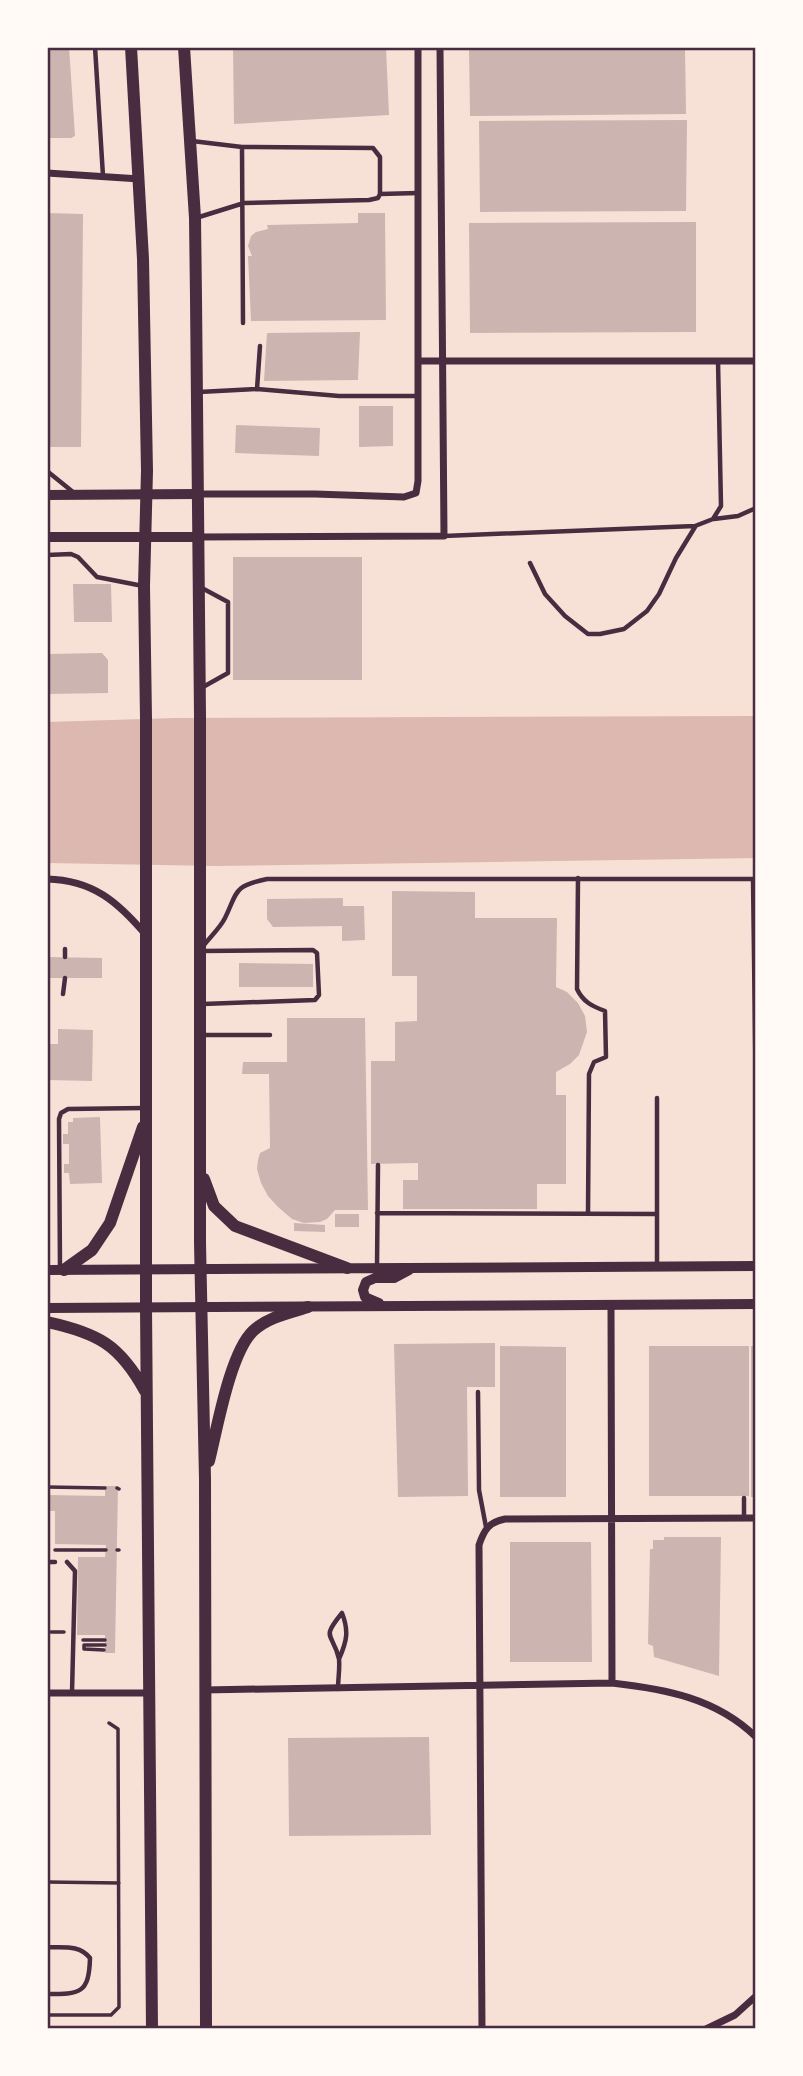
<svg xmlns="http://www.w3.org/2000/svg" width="803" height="2076" font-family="Quicksand,sans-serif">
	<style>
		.water { fill: #dcb8b0 }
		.building { fill: #ccb4b1 }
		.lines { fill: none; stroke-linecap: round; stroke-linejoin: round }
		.path { stroke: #4a2c40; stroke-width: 3.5 }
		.service { stroke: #4a2c40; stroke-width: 4.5 }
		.minor { stroke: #4a2c40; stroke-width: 7 }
		.tertiary { stroke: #4a2c40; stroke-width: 10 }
		.secondary { stroke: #4a2c40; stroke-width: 12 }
		.neatline { fill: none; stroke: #4a2c40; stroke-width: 2.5 }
	</style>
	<rect width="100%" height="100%" fill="#f7e1d7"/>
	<path class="water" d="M756,716V858L217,866L47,863V722L175,718Z"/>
	<path class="building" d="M47,47H69L75,136L71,138H47Z
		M233,47H386L389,115L234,124Z
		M469,47H685L686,114L470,116Z
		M687,120L686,211L480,212L479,121Z
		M47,213L83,214L81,447H47Z
		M358,213H385L386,320L251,321L248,256H252L248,246L251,236L256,232L268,229L267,225L358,223Z
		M696,222V332L470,333L469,223Z
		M360,332L358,380L264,381L267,333Z
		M359,406H393V446L359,447Z
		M236,425L320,428L319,456L235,453Z
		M233,557H362V680H233Z
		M73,584H111L112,622H74Z
		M102,653L108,660V693L47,694V654Z
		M392,891L475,892V918H557L556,987L567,992L578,1003L585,1016L587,1032L579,1055L570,1064L556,1072V1095H566V1184H537V1209H403V1180H418V1163L371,1164V1061H395V1022L417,1021V976H392Z
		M343,898V906H364L365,940L342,941V926L273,927L267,919V899Z
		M47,957L102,958V978H47Z
		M239,963L313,964V987H239Z
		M287,1018H365L368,1210H335L327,1219L320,1222L304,1223L292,1219L278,1207L268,1196L261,1183L257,1169L258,1160L260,1153L270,1148L269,1074H242L243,1062H287Z
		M58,1029L93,1030L92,1081L47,1080V1044H58Z
		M100,1117L102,1183L70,1184L69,1173H64V1164H69V1144H63V1134H68V1122H73V1118Z
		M335,1214H359V1227H335Z
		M294,1223L325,1225V1232L294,1231Z
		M495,1343V1387H467L468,1496L398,1497L394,1344Z
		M500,1346L566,1347V1497H500Z
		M649,1346H749V1496H649Z
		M751,1346H756V1497H751Z
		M105,1486H118L115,1653H105V1635H77L78,1557H105L106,1545L55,1544V1511H47V1495L105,1496Z
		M664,1537H721L719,1676L654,1657L653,1646L648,1644L650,1549H653V1540H664Z
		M510,1542H591L592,1662H510Z
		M429,1737L431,1835L289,1836L288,1738Z"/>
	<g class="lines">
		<path class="path" d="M47,1487L105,1488
			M117,1488L119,1489
			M55,1550H106
			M117,1550H119
			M51,1632H64
			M83,1640H105
			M104,1650L84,1649V1645H105
			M47,1882L119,1883
			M47,2015H111L119,2007L118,1729L109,1723"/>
		<path class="service" d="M95,47L103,176
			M192,141L242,147L373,148L380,157V194
			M242,147L243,323
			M196,218L244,203L369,200L378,198L380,194L418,193
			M257,389L260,346
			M199,392L257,389L339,396H417
			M47,471L73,492
			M714,519L738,516L756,508
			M444,536L695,526L713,519L721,506L718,361
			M47,555L71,554L78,557L97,577L143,586
			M530,563L545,594L565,616L588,634H600L624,629L647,611L659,594L676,558L695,527
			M200,587L228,602V673L203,687
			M578,878L577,989C583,1002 592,1006 605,1011L606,1057L594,1062L589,1074L588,1214
			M753,879L756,1109
			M204,945C211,936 220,928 225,918C238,891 233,886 267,879H756
			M203,951L313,950L317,953L319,995L315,1000L203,1004
			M65,957V949
			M63,994L65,978
			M200,1035H270
			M377,1213L657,1214
			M657,1265V1098
			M377,1266L378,1165
			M60,1270L59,1119L61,1113L68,1109L145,1108
			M478,1392L479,1490L486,1527
			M744,1518V1498
			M47,1562H55
			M67,1562L75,1571L72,1693
			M338,1689C338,1679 340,1668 339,1659C333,1632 320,1640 342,1613C349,1631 347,1641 339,1659
			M47,1947C63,1948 79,1944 90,1958C89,1994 80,1994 47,1994"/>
		<path class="minor" d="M47,173L140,179
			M418,361H756
			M198,494H315L404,497L416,493L418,481V47
			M197,537L444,536L440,47
			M47,879C93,880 118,902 146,935
			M611,1305L612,1683
			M204,1690L612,1683C665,1689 716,1698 756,1737
			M47,1693H148
			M482,2029L479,1545C484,1530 489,1522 505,1519L756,1518
			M706,2029L735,2015L756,1996"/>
		<path class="tertiary" d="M47,495L197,494
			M47,537H197
			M47,1270L756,1266
			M379,1303L365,1297L363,1290L366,1282L375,1278H394L409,1270
			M47,1308L756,1304"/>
		<path class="secondary" d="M131,47L143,259L147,471L144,586L146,718V1307L152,2029
			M184,47L195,218L196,298L200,716V1243L205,1479L206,2029
			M204,1179L214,1206L235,1226L347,1268
			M64,1270L92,1250L110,1223L143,1127
			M47,1322C98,1333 120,1345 145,1391
			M209,1461C217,1429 230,1353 253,1331C268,1317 289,1313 308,1307"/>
	</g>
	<rect width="803" height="2076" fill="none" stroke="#fffaf5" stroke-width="98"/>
	<rect x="49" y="49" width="705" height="1978" class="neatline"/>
</svg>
